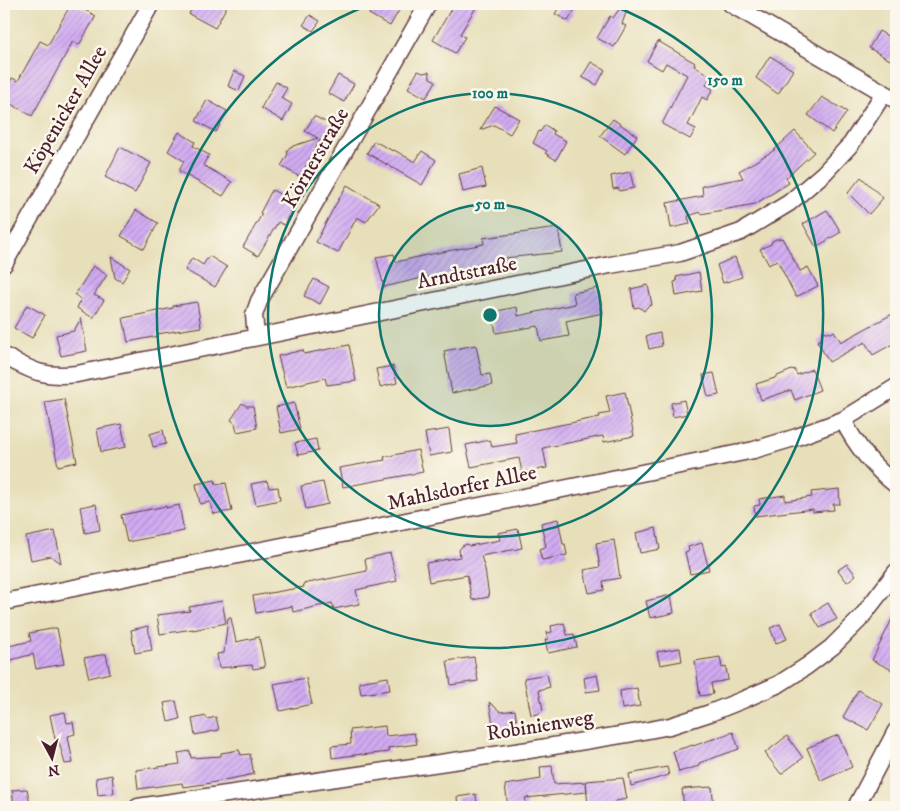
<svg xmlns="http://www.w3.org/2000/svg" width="900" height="811" font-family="'IM FELL DW Pica',serif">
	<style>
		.building { fill: url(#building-hatch) }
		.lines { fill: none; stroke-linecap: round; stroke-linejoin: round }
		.minor-casing { stroke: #623c40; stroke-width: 19 }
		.minor { stroke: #fff; stroke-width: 16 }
		.ring { fill: none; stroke: #0f766e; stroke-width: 2.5 }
		.labels { text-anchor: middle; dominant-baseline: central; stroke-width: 5; stroke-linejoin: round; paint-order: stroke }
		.street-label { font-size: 21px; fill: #4a1f2b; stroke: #fbf7ec }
		.centre { fill: #0f766e; stroke: #fbf7ec; stroke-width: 2.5 }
		.ring-label { font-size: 15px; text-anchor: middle; font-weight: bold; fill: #0f766e; stroke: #fbf7ec; stroke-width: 5; stroke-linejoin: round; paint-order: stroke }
	</style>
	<defs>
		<pattern id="building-hatch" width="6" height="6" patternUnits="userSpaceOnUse" patternTransform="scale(1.25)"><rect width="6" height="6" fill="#d1acf3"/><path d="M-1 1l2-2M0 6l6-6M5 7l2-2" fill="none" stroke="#ac8bc5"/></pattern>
	</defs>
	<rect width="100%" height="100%" fill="#fbf7ec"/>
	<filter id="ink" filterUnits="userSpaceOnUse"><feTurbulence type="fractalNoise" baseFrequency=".02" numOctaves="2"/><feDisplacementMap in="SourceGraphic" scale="10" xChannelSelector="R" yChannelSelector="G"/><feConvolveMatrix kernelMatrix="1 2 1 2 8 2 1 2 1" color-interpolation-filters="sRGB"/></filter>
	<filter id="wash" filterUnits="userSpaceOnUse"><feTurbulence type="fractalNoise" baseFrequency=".0096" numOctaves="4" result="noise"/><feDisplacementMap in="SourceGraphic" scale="20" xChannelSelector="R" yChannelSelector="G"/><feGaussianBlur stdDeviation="1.12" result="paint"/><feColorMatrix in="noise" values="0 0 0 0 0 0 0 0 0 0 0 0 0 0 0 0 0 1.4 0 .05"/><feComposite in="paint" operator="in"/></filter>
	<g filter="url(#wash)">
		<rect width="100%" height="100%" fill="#e7dfb9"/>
		<g id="blocks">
			<path class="building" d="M71,4H74L96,16L79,45L73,41L32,116L4,100V93L12,78L18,81L40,41L48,45Z
				M194,4H228L215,28L189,14Z
				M375,4H394L401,7L390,26L369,14Z
				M454,4H478L460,34L465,37L455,53L433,40Z
				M561,4H578L568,21L555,14Z
				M623,4H629L622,24L626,26L614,47L597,38L610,16L613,18Z
				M310,15L320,21L313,31L303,25Z
				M879,31L896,41V49L890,60L869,48Z
				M658,41L695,63L694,66L711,76L706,85L713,89L707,100L702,97L688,125L696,129L690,139L662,124L687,75L666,63L662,70L647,61Z
				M770,56L793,70L778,94L756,78Z
				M591,62L605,70L597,85L582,77Z
				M234,71L245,76L239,91L228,86Z
				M418,71L423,73L429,72L430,78L436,81L426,98L408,88Z
				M338,75L354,84L344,102L328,93Z
				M276,82L287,88L281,98L292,104L283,121L261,108Z
				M822,97L847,112L832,133L808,115Z
				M207,100L227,111L216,132L196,121Z
				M495,106L519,119L510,134L494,125L480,130Z
				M314,116L331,125L322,141L320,140L300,177L281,166L288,154L287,151L290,147L318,138L305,131Z
				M613,119L637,136L625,154L600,136Z
				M545,125L554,131L553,134L566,141L556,160L545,153L547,151L533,143L539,131L540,132Z
				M795,131L814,152L786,178L789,183L755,204L701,214V212L688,216L690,224L671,228L667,203L703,196L702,186L743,178L739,171L773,151Z
				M179,132L195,142L193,146L209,155L203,165L232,182L223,196L179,171L184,161L168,151Z
				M374,141L393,151L394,150L415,162L422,151L436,160L422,185L367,153Z
				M120,147L151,163L135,193L105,177Z
				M482,168L486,187L463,192L459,174Z
				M630,172L634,188L619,191V188L613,189L611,176Z
				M861,177L883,198L869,214L848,193Z
				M347,185L379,204L366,222L357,217L338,253L316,242L332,211Z
				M272,190L295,202L284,225L278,222L258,256L243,247L262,214L260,213Z
				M136,210L158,223L144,249L121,236Z
				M827,210L841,232L816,247L803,224Z
				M558,228L562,252L505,258L506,262L469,270V271L422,278L384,287L376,257L394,254L396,262L427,255L484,244L483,238Z
				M782,238L800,271L808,267L818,286L796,297L777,260L769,265L760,249L771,244L772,241L776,239H779Z
				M209,256L227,267L215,287L185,270L192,258L203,265Z
				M111,257L130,269L122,282L115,278Z
				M735,257L742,277L723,283L717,265Z
				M93,266L107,275L94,295L104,300L93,318L77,308L81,299L75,295Z
				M699,272L702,291L676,296L674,282L677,281L676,277Z
				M314,279L329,287L320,304L304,296Z
				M648,285L652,305L648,306L644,311L639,307L634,308L631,289Z
				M598,288L603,313L566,321L569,336L541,341L538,326L496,333L492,312L517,307L518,316L575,304L573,293Z
				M197,302L201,327L157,334L158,336L128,342L123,318L173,308V306Z
				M27,305L45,315L32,338L14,328Z
				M896,312V342L873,355L865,342L829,362L817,341L821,339L823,331L831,333L834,331L841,342Z
				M81,318L87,351L61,356L56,335L74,331Z
				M660,333L662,346L649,349L646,336Z
				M349,345L356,381L327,385L325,378L286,387L278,356L303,350L304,354Z
				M476,345L482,375L490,374L492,385L452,393L444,351Z
				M393,366L397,383L380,387L376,369Z
				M794,369L797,375L812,369L820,390L795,400L791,390L761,400L756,384L775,378V377Z
				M714,373L719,395L708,397L703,375Z
				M625,392L634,436L604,442L603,436L543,448L547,468L522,472L519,458L471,467L466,445L490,440L492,447L517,443L515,434L600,417L599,415L610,413L606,396Z
				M64,399L77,462L58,466L45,402Z
				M684,400L687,414L673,417L671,403Z
				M242,403L246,406H253L257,428L237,432L235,423L231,420Z
				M294,403L300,429L281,433L276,407Z
				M121,424L126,447L101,452L97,429Z
				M449,429L452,452L429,456L425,433Z
				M163,430L166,444L153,447L150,434Z
				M316,439L318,451L298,455L295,443Z
				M418,450L423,472L343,487L339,468L385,460L384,457Z
				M215,480L216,485L226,483L232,511L213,514L210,502L200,504L196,484Z
				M267,481L269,488L278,487L280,500L256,505L251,484Z
				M323,482L328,504L306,509L301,486Z
				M839,489L840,504H833L834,510L813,512V509L755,516L754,506L760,505L759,499L785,495V501L812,497L811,492Z
				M96,504L100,530L85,533L80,507Z
				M179,505L184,531L127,542L121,515L166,506V508Z
				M558,519L563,544H565L567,555L542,560L539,549L546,547L541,523Z
				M656,528L660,549L640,553L636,533Z
				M518,529L522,548L481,556L485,569L489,597L472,600L467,575L429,582L426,563L460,557L459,550L462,546L467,544L469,546L500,540L498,533Z
				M55,531L61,563L51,556L31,560L26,537Z
				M614,540L620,578L603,581L604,590L589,593L584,570L600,567L596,543Z
				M702,543L709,570L690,574L685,552L689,551L688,547Z
				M390,553L397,581L356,590L359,604L334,609L332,603L293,612L292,606L256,613L253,596L304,587L303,584L367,571L365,559Z
				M847,564L856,575L847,582L838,570Z
				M671,595L674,613L650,618L646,601Z
				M222,601L226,623L193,630V629L160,634L157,615L190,611L189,607Z
				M828,603L837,619L820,628L811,613Z
				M896,611V672L872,660Z
				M228,618H231L236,642L259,637L265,667L253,669L252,665L219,668L217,654L224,653Z
				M564,623L567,635L574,634L577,647L548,653L545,640L548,639L546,633L552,632L551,626Z
				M780,624L787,639L776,643L770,628Z
				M148,626L152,650L135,653L131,630Z
				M57,628L64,664L36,669L33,654L4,662V647L31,641L29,633Z
				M680,648L682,661L660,665L657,652Z
				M106,654L110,673L89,678L84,658Z
				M474,657L478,681L451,685L447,661Z
				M720,657L722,668L726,667L728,680L711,683L713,694L700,696L695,661Z
				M547,674L550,687L539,690L543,710L538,714L531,715L524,678Z
				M597,675L600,690L586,692L584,678Z
				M388,677L390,690L361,694L359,682Z
				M306,678L312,704L280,711L274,684Z
				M637,688L640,706L622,709L620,691Z
				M858,690L883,704L868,730L843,717Z
				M176,701L180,719L168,722L164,703Z
				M489,702L501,712L515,710L518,731L495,735Z
				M65,712L67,723L73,722L75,734L68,736L73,763L65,764L58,738L55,739L50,715Z
				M206,716L207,719L216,717L219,730L195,735L192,719Z
				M385,726L386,736L414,733L417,744L388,748L389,752L362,755V754L332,758L331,746L351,744L350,730Z
				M733,732L739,749L699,763V766L679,772L673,751L693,745V746Z
				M838,735L852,767L821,781L807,748Z
				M787,736L803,758L781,774L765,753Z
				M239,750L241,755L250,754L254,774L205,784L183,787L182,783L138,789L136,770L180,764L178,753L190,751L191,758L221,756V753Z
				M552,766L554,784L586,782L587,792L525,798L527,807H508L505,785L541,779L540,767Z
				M667,767L669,775L631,786L629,774Z
				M112,775L114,793L98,795L96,778Z
				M623,778L627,799L615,801L616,807H588L586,781Z
				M712,787L714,807H684L682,789Z
				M27,789L30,804L14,806L12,790Z
				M476,794L477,807H458L457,797Z"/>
		</g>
	</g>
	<g filter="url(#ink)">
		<use href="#blocks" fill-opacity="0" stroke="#623c40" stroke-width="1"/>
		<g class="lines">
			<defs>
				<path id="minor" d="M731,4L896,100
					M4,264L151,4
					M256,336L254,315L259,301L428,4
					M4,356C32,371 44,378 77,374L610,265L680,253L741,232L789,203L824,173L851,144L884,93
					M843,420C856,446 873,467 896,485
					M4,602L362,530L754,450L797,437L843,420L896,387
					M138,807L529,750L633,733L670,726L710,713L745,699L779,684L807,666L832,647L860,619L896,572
					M856,807L896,731"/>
			</defs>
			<use href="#minor" class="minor-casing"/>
			<use href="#minor" class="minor"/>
		</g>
	</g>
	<circle cx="490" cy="315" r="111" fill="#0f766e" fill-opacity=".12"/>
	<g class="ring">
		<circle cx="490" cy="315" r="111"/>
		<circle cx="490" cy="315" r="222"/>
		<path d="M609 4A333 333 0 1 1 371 4"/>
	</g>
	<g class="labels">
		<g class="street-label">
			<text transform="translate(66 110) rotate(-60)">Köpenicker Allee</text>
			<text transform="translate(316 158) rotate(-60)">Körnerstraße</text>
			<text transform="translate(467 273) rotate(-11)">Arndtstraße</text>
			<text transform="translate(462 488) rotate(-12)">Mahlsdorfer Allee</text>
			<text transform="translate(540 726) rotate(-9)">Robinienweg</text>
		</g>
	</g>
	<circle cx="490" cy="315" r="8" class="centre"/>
	<g class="ring-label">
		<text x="725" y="85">150 m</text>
		<text x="490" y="98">100 m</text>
		<text x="490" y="209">50 m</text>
	</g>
	<rect width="900" height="811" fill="none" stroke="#fbf7ec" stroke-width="20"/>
	<g transform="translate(52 758) rotate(173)" stroke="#fbf7ec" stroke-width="4" paint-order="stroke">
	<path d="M0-4L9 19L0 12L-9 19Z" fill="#4a1f2b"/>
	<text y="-8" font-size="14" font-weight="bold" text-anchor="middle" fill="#4a1f2b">N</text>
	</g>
</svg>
